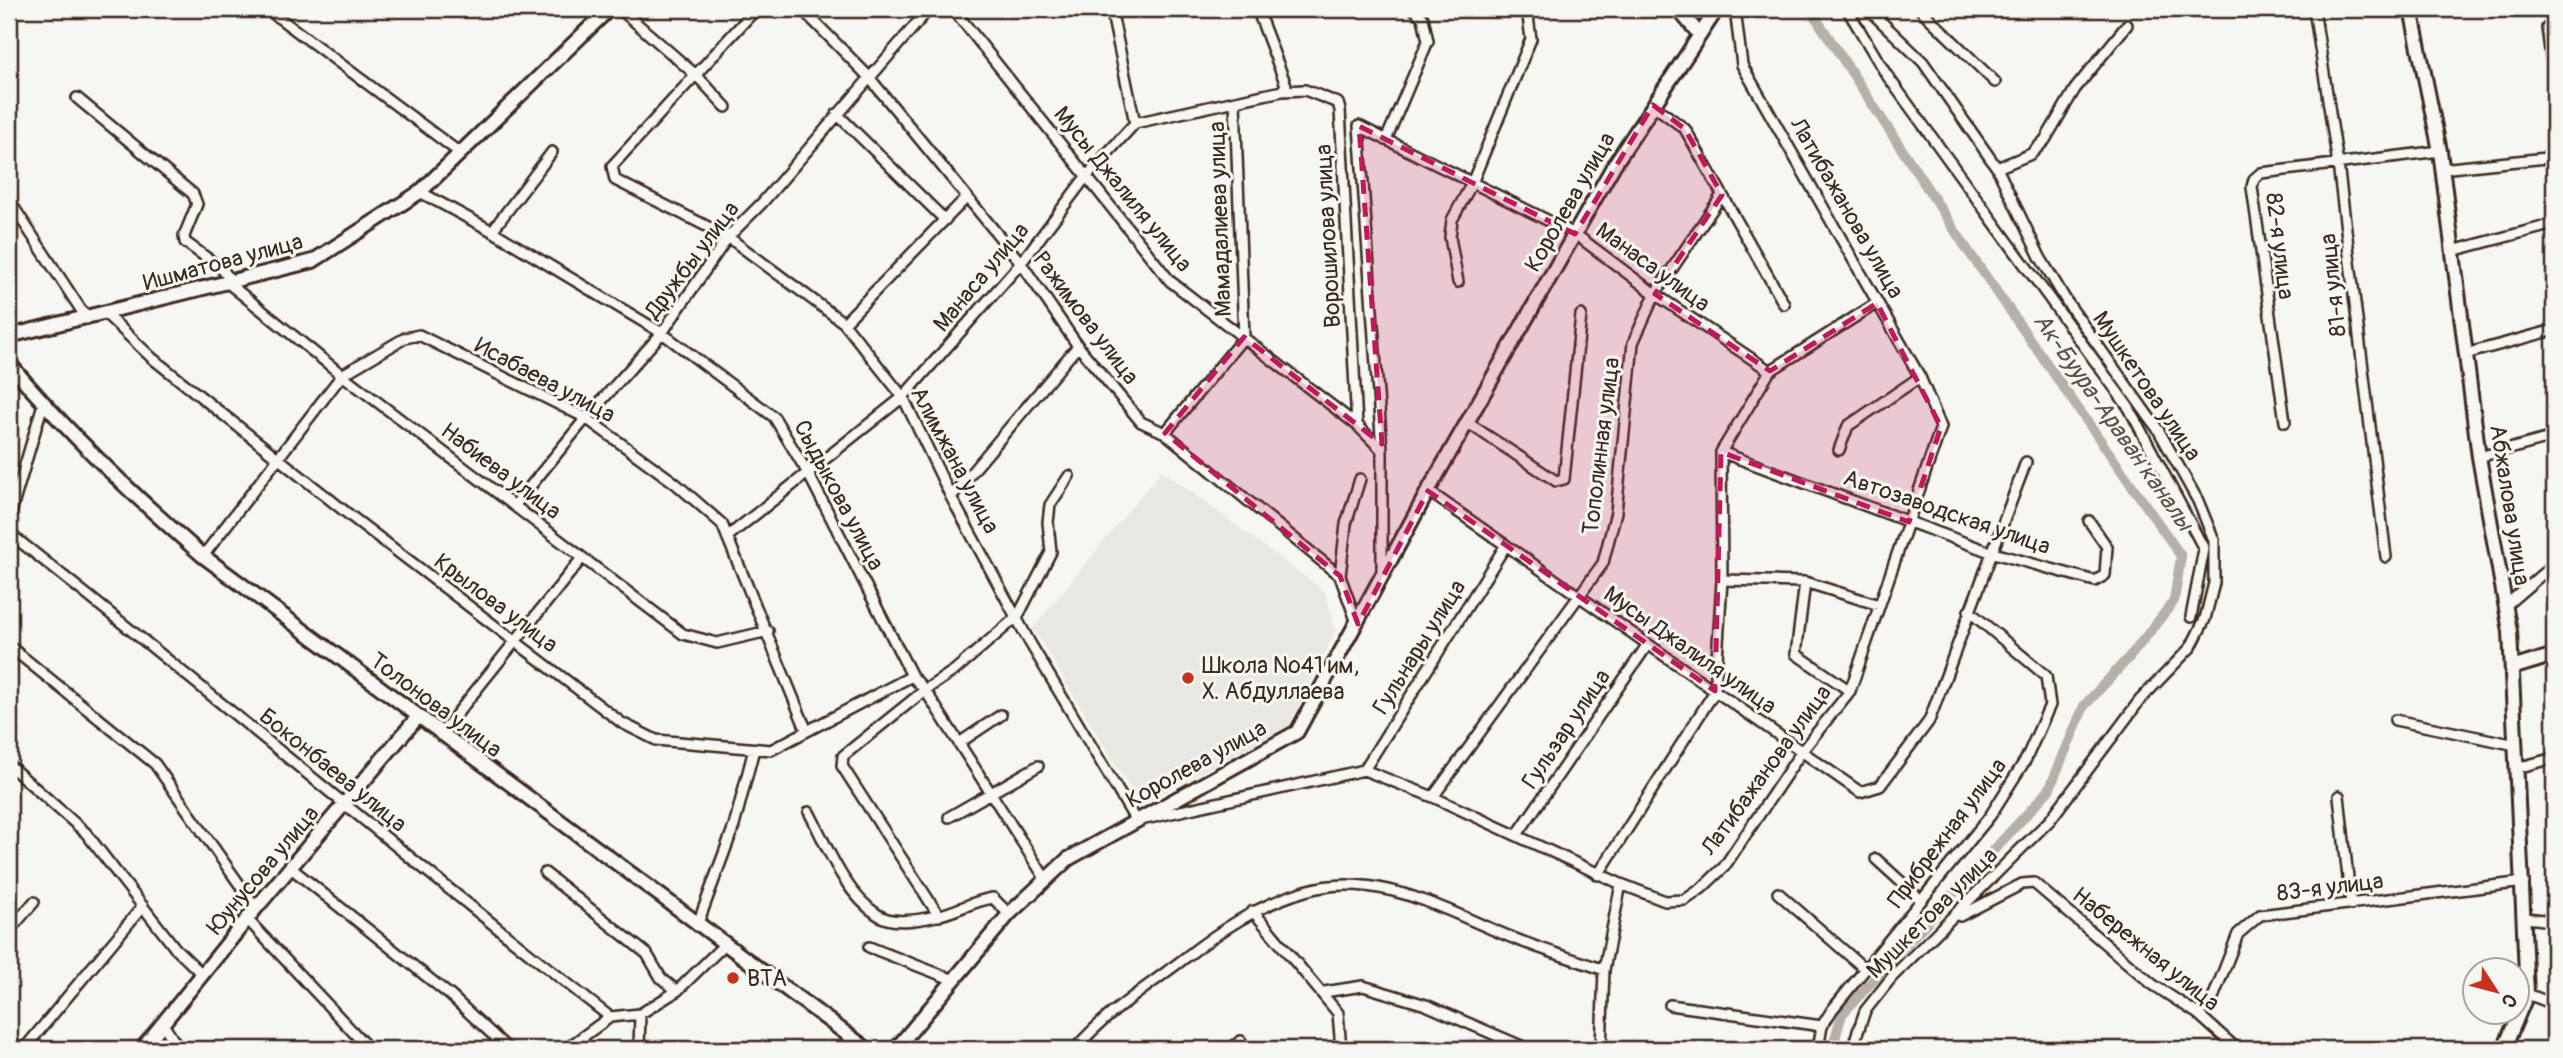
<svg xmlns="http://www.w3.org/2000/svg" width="2563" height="1058" font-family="Pangolin,sans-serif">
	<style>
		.built { fill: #e8e7e2 }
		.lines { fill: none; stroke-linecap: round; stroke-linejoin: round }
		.canal { stroke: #b6b0a9; stroke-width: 10 }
		.street-casing { stroke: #3b2a1e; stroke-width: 14 }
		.secondary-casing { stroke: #3b2a1e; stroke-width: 18 }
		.street { stroke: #f6f6f2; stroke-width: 9 }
		.secondary { stroke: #f6f6f2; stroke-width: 12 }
		.marked { fill: #c2185b; fill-opacity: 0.2; stroke: #c2185b; stroke-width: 5; stroke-dasharray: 14 9; stroke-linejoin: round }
		.poi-dot { fill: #c8321e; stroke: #f6f6f2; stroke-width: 2.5 }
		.labels { text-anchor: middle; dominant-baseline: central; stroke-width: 6; stroke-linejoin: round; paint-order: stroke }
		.street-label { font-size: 23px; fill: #3b2a1e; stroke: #f6f6f2 }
		.poi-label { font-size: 23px; fill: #3b2a1e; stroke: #f6f6f2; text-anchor: start }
		.water-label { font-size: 24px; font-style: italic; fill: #605248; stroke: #f6f6f2 }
	</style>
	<rect width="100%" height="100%" fill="#f6f6f2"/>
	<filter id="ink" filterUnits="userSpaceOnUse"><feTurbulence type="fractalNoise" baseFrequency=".0143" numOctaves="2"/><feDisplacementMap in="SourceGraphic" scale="14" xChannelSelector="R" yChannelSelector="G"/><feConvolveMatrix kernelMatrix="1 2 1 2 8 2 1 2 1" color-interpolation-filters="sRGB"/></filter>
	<g filter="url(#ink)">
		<path class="built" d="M1162,470L1325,592L1336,631L1289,726L1140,805L1033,628Z"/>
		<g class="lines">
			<path class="canal" d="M1810,9L1969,252L2181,556L2174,601L2132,654L2084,706L2049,790L1842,1014L1832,1049"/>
			<defs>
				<path id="street" d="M267,9L460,153
					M620,9L697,76L726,107
					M756,9L612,166L615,180L728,237L844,323L903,397L951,497L1030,643L1136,821L1364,770L1433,797L1621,884L1665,901L1685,900L1702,888L1724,867L1802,751L1850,691L1941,427L1920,377L1742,65L1735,9
					M802,9L868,76L1021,263L1078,346L1141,422L1165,433L1340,576L1357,623
					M953,9L1170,281L1357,425L1382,450
					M1111,9L1135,123
					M1257,9L1286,85L1282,91
					M1847,9L1886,74L2129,408L2204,549L2191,617
					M1920,9L1995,82
					M2314,9L2338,164L2386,557
					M2547,28L2554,80
					M77,98L193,194L197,204L184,236L185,242L222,269L232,282
					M1653,105L1685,129L1784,304
					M837,114L945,220
					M1359,126L1575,234L1655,294L1770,371
					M1359,126L1382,450V572
					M1386,140L1428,41L1423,18L1414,9
					M1997,168L2031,154L2045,140L2075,89L2127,25
					M2441,169L2546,158L2554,153
					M420,192L492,231L662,333L774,417L809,475L912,676L925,690L1045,878
					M9,200L87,319
					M492,231L552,152
					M2452,251L2550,225
					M1458,282L1450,237L1452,220L1472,183L1531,39L1527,9
					M228,283L342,375L683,634L717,643L768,631
					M106,314L152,358L352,517L622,723L656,740L771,750L912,676
					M844,323L967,197
					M2465,354L2554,330
					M2285,422L2252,187L2254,179L2261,173L2440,151
					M1468,423L1556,481L1564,479L1581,315
					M1165,433L1244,337L1235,102
					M1839,450L1848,426L1920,377
					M1721,452L1990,552L2095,581L2105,575L2107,547L2089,521
					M2479,457L2554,437
					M1428,491L1860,792L1880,786L1929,721L2026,462
					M951,497L1078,346
					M515,505L586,418L662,333L728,237L762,203L929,9
					M9,519L43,404
					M9,533C212,692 407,859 610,1017L640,1014L677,991L724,945
					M727,537L903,397L1021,263L1085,178L1135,123L1282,91L1305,90L1338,103L1340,110L1357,425
					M203,556L342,375L405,338L419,335L586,418L675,483L722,524L806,729
					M1340,576L1346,524L1360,479
					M1722,580L1805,582L1879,605
					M1805,582L1796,654L1850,691
					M2505,606L2554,564
					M9,646L155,764L256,908
					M2395,720L2516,745
					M440,735L582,558
					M959,743L1001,715
					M9,765L86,833L175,948L203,975
					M2517,768L2554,758
					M1364,770L1506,545
					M2339,796L2351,905
					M1433,797L1603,563L1616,512L1633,343L1655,294L1722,195
					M809,812C827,846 844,893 878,915C893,925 919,920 936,916C956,912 972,901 993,898L1009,914
					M949,817L1038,766
					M1517,835L1648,644
					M1876,859L1921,900
					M291,868L451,996L508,1049
					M545,873L647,954L661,978L677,991
					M1598,875L1715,691L1722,580L1721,452L1770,371L1877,303
					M1778,893L1865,969
					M1253,911L1338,1013L1341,1049
					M939,916L842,766L843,756L925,690L955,670L1018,616L1051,552L1048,522L1050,505L1069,476
					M1960,916L2022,884L2034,883L2152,984L2198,1014L2237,1049
					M2525,918L2554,921
					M247,919L369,1049
					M697,926L734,826L754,749
					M9,931L34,902
					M869,947L954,980
					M1324,992L1363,986L1426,1005L1528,1049
					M2527,994L2554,1004
					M1670,1005L1822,1026
					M2198,1014L2213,998L2238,934L2260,915L2524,882
					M163,1024L179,1049
					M9,1036L17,1049
					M24,1049L143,906
					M566,1049L610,1017
					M639,1049L640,1014
					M1075,1049C1105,1014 1144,989 1181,961C1219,931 1258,905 1305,891C1378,869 1448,912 1513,938C1543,950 1574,959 1604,970
					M1230,1049L1241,1041
					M1601,1049L1604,970L1621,884
					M1818,1049L1822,1026L1832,1010L1990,816L2026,759L2050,705L2046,676L1969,611
					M1852,1049L1865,1011L1892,977L2050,820L2140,700L2191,647L2205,619L2214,583V540L2198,501L2159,431L2067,302L2040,257L1997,168L1923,62L1868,9"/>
				<path id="secondary" d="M1678,9L1700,35
					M2411,9L2440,151L2479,457L2510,631L2527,994L2504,1049
					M9,336L313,261L420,192L609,9
					M9,363C68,434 134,496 203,556L867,1049
					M2512,668L2554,655
					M142,1049L256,908L417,718
					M896,1049L1009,914L1068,859L1297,732L1428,491L1614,165L1717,9"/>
			</defs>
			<use href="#street" class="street-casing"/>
			<use href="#secondary" class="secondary-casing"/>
			<use href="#street" class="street"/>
			<use href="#secondary" class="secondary"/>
		</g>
	</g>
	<path class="marked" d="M1653,105L1685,129L1722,195L1655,294L1770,371L1877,303L1941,427L1909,522L1721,452L1715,691L1428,491L1358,624L1340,576L1165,433L1244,337L1382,444L1359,126L1575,234Z"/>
	<g class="poi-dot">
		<circle cx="1188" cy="678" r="7"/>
		<circle cx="733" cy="978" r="7"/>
	</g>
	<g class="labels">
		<g class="street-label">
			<text transform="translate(1123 189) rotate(51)">Мусы Джалиля улица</text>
			<text transform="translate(1570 202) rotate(-60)">Королева улица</text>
			<text transform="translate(1847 208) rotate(60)">Латибажанова улица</text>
			<text transform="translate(1220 219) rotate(-92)">Мамадалиева улица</text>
			<text transform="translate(1328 236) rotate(-93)">Ворошилова улица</text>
			<text transform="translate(2280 246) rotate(83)">82-я улица</text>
			<text transform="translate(692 260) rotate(-53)">Дружбы улица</text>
			<text transform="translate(223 262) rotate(-15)">Ишматова улица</text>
			<text transform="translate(1653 267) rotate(36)">Манаса улица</text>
			<text transform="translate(981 277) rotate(-50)">Манаса улица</text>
			<text transform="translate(2333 285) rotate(-96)">81-я улица</text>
			<text transform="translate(1086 318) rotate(53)">Ражимова улица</text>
			<text transform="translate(545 380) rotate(28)">Исабаева улица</text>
			<text transform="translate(2147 386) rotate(56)">Мушкетова улица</text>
			<text transform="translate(1601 446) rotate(-83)">Тополинная улица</text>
			<text transform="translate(955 460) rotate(62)">Алимжана улица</text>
			<text transform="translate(501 471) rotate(37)">Набиева улица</text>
			<text transform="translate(839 495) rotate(62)">Сыдыкова улица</text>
			<text transform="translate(2510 505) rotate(81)">Абжалова улица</text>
			<text transform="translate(1947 512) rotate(19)">Автозаводская улица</text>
			<text transform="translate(496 603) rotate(37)">Крылова улица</text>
			<text transform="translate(1419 647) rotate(-58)">Гульнары улица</text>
			<text transform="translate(1690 650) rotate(35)">Мусы Джалиля улица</text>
			<text transform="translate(436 705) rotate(37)">Толонова улица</text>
			<text transform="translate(1566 729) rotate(-56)">Гульзар улица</text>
			<text transform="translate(1196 764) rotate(-29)">Королева улица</text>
			<text transform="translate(333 770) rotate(39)">Боконбаева улица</text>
			<text transform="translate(1766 770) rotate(-54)">Латибажанова улица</text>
			<text transform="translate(1947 833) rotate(-53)">Прибрежная улица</text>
			<text transform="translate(263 870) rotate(-50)">Юунусова улица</text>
			<text transform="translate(2330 887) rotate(-7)">83-я улица</text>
			<text transform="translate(1932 913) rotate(-45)">Мушкетова улица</text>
			<text transform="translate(2146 949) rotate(39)">Набережная улица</text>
		</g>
		<g class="poi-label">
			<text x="1202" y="665">Школа №41 им,<tspan x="1202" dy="26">Х. Абдуллаева</tspan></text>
			<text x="747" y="978">BTA</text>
		</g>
		<g class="water-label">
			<text transform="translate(2113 422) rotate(55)">Ак-Буура-Араван каналы</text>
		</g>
	</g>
	<rect width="2563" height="1058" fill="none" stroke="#f6f6f2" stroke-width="35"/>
	<rect x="18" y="18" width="2528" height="1023" fill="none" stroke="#3b2a1e" stroke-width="2.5" filter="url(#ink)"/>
	<g transform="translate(2496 991) rotate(126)"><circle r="33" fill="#f6f6f2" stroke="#aba49d" stroke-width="2"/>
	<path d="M0-5L12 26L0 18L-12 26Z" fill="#c8321e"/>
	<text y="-10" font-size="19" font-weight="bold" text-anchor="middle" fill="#3b2a1e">С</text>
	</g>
</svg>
